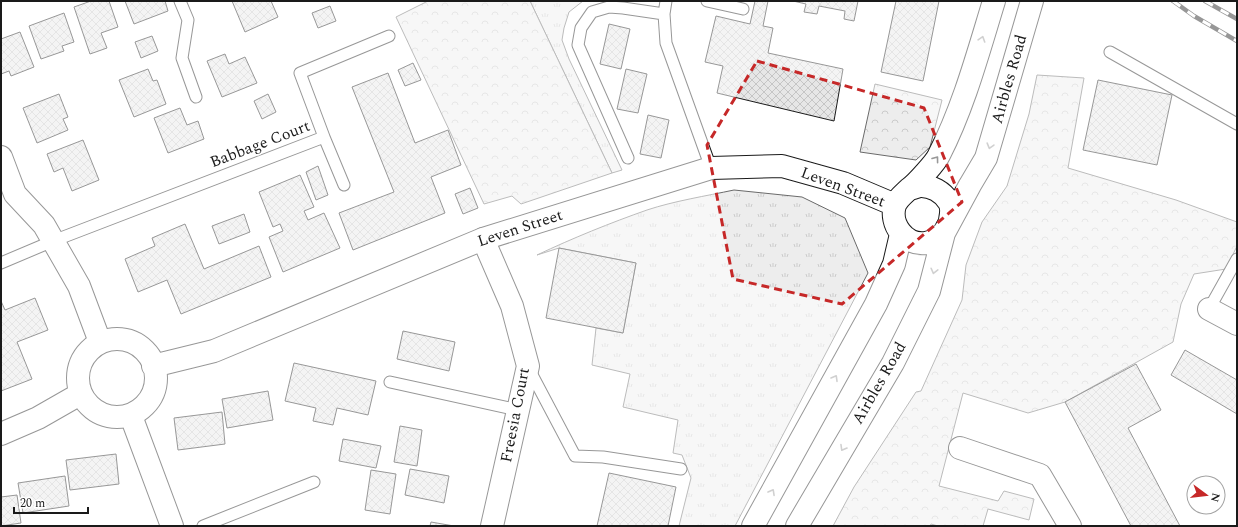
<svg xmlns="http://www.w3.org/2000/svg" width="1238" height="527" font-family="Spectral,serif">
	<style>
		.grass { fill: url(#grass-tufts); stroke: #6a6a6a }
		.park { fill: url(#park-crowns); stroke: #6a6a6a }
		.building { fill: url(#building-cross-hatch); stroke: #1a1a1a }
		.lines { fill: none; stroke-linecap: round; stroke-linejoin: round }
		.lane-casing { stroke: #1a1a1a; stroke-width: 13 }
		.street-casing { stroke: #1a1a1a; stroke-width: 24 }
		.secondary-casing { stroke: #1a1a1a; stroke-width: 24 }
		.lane { stroke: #fff; stroke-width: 11 }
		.street { stroke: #fff; stroke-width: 22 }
		.secondary { stroke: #fff; stroke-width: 22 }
		.rail-casing { stroke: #1a1a1a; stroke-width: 4.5 }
		.rail { stroke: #fff; stroke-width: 3; stroke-dasharray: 9; stroke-linecap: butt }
		.oneway { stroke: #989898 }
		.marked { fill: none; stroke: #c62828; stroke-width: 3; stroke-dasharray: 8 5; stroke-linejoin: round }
		.labels { text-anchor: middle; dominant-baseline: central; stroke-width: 3; stroke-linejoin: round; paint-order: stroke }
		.street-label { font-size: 16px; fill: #1a1a1a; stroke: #fff }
	</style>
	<defs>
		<pattern id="grass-tufts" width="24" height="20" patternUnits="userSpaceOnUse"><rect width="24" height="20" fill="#ededed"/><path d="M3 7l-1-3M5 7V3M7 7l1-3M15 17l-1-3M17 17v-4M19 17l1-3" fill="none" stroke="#cbcbcb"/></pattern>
		<pattern id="park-crowns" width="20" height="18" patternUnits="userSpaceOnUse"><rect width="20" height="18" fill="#ededed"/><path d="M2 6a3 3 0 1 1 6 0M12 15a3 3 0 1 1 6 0" fill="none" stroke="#cbcbcb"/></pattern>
		<pattern id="building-cross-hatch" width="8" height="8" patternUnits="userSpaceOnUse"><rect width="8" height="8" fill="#e6e6e6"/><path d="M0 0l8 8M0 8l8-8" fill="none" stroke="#c5c5c5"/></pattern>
	</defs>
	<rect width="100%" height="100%" fill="#fff"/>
	<path class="grass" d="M530,1H583L569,12L564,28L562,40L569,59L622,170L612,173Z
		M734,190L802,197L845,218L868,273L735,526H679L691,478L682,455L673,453L678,420L623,407L630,374L592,365L596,328L623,333L636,263L559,248L537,255C573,238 610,223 647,210C674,201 706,196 734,190Z"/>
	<path class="park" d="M428,1H530L612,173L521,204L512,196L484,204L396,17Z
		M1037,75L1084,78L1068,168L1176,200L1237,222V246L1226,269L1194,274L1181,304L1173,342L1065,402L1028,413L963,393L939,486L998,501L1004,491L1034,499L1029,520L988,509L983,526H938L931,524L930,526H833L854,487L916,392L921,391L962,300L966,265L982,222L1007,186L1029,114Z
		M875,84L942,100L930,147L916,160L860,152Z"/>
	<path class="building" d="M91,1H109L118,27L101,33L107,48L90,54L74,7Z
		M125,1H165L168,11L134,24Z
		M232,1H271L278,17L245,32Z
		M755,1H768L763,26L773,28L768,53L843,69L834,121L717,93L723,66L705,62L716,16L750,24Z
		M793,1H858L854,21L844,19L845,11L819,6L817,14L804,12L806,4Z
		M896,1H939L923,81L881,72Z
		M330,6L336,21L318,28L312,13Z
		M64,13L74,42L62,46L64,51L41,59L29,26Z
		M609,24L630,29L621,69L600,64Z
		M20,32L34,67L11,76L9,71L1,74V39Z
		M152,36L158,51L141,58L135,42Z
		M225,54L229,64L245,57L257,83L222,97L207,61Z
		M413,63L421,80L405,86L398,70Z
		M148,69L153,81L157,80L166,104L134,117L119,80Z
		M626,69L647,74L638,113L617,109Z
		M388,73L415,143L448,130L461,165L431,177L445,213L353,250L339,213L394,192L352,87Z
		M1098,80L1172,95L1157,165L1083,150Z
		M59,94L68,117L63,119L68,130L37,143L23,108Z
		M268,94L276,112L262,119L254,101Z
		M180,108L187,125L198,121L204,139L168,153L154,118Z
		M648,115L669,120L661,158L640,154Z
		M83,140L99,180L72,191L63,168L54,172L47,154Z
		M318,166L328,195L316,200L306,172Z
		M300,175L314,207L304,211L308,220L324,213L340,248L283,272L269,237L283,231L280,224L273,227L259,192Z
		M470,188L478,208L463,214L455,194Z
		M244,214L250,232L219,244L212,226Z
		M185,224L204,269L259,246L271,277L181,314L167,280L138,292L125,259L155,246L152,238Z
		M559,248L636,263L623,333L546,318Z
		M35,298L48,330L17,342L32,379L1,391V301L5,310Z
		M403,331L455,342L449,371L397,359Z
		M1185,350L1237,380V414L1171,375Z
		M294,363L376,381L368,415L337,408L333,425L313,421L316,408L285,401Z
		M1136,364L1161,410L1128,428L1180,526H1131L1065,402Z
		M268,391L273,420L227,428L222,399Z
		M222,412L225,444L178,450L174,418Z
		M400,426L422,430L417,466L394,462Z
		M343,439L381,446L376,468L339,461Z
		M116,454L119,484L70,490L66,460Z
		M410,469L449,476L444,503L405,495Z
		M371,470L396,474L390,514L365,510Z
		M609,473L676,487L668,526H597Z
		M65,476L69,506L23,513L18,483Z
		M17,495L21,523L1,526V497Z
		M431,522L454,526H430Z"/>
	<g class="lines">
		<defs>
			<path id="lane" d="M180,1L188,20L182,58L196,97
				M666,1L664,14L666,43L711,168
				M707,1L743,9
				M1110,52L1237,124
				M324,137L344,185
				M628,158L578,45L581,28L592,12L609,7L623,8L664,14
				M1,263L53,241L324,137L300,73L389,36
				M1209,309L1237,259
				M529,369L575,456L603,457L681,469
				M390,382L518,410
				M203,526L314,482"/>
			<path id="street" d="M1,157L15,194L44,225L79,286L100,342
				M483,239L512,306L528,366L492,526
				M1209,309L1237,324
				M131,416L172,526
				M960,448L1040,475L1070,526"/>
			<path id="secondary" d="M910,189C913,188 917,187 919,186C931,185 943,192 949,202C952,207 951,215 950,220
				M944,233C938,238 933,242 926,243C905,246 889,224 895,205C898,198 904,194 909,189C916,184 936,162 939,155C964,106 978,53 994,1
				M78 378a39 39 0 1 1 78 0a39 39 0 1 1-78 0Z
				M153,366L214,351L483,239L711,168L782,166L843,183L895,205
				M1,434L38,418L80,394
				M753,526L876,304L894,264L901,234
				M797,526L893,363L929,291L944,233L970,185L986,158L1032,1"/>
		</defs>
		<use href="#lane" class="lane-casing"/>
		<use href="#street" class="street-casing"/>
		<use href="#secondary" class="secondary-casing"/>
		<use href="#lane" class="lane"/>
		<use href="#street" class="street"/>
		<use href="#secondary" class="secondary"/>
		<defs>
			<path id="rail" d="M1173,1L1194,16L1237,41
				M1205,1L1237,19"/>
		</defs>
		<use href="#rail" class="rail-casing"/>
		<use href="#rail" class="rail"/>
	</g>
	<defs><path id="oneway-chevron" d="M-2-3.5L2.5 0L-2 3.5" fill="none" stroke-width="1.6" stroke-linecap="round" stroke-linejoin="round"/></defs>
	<g class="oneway">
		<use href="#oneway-chevron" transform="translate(982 39) rotate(-72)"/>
		<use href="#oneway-chevron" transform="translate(990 146) rotate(106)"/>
		<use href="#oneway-chevron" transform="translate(936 159) rotate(-53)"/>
		<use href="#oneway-chevron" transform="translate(934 271) rotate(104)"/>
		<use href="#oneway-chevron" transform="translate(835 378) rotate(-60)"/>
		<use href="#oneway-chevron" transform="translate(843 448) rotate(120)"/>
		<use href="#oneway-chevron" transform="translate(772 492) rotate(-61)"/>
	</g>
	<path d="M0 0H1238V527H0ZM757,61L924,108L962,202L842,304L733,279L707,145Z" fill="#fff" fill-opacity=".55" fill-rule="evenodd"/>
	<path class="marked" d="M757,61L924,108L962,202L842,304L733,279L707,145Z"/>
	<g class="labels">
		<g class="street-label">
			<text transform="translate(1009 79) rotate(-74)">Airbles Road</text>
			<text transform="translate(260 144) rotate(-21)">Babbage Court</text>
			<text transform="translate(843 187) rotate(20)">Leven Street</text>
			<text transform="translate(520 228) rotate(-18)">Leven Street</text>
			<text transform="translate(879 383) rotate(-60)">Airbles Road</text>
			<text transform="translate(515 415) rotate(-79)">Freesia Court</text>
		</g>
	</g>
	<rect width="1238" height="527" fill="none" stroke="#1a1a1a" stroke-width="4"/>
	<g transform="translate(1206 495) rotate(105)"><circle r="19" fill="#ffffff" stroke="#a3a3a3"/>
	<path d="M0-3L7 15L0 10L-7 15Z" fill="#c62828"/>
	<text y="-6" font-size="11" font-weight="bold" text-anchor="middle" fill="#1a1a1a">N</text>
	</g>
	<path d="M14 507v6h74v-6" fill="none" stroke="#1a1a1a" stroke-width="2"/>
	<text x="20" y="507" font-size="12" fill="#1a1a1a" stroke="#ffffff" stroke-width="3" paint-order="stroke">20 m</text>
</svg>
